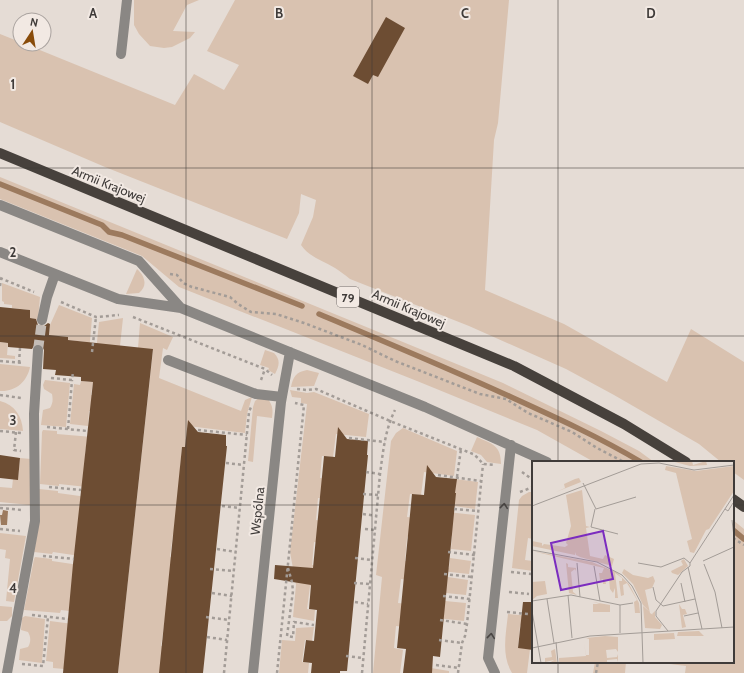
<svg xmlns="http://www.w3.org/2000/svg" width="744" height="673" font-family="Cabin,sans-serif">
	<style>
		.green { fill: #d9c2b0 }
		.water { fill: #9c7a5e }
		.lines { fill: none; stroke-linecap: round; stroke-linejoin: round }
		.stream { stroke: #9c7a5e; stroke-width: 5.5 }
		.building { fill: #6d4d33 }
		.minor-tunnel { stroke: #c4bcb6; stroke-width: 10; stroke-dasharray: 10 5; stroke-linecap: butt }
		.path { stroke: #a39c97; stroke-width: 2.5; stroke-dasharray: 3 3; stroke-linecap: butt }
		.minor { stroke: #8a8784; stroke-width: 10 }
		.major { stroke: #47413c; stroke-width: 10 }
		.oneway { stroke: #4a4644 }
		.grid { fill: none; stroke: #3f3b39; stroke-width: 1; stroke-opacity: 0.55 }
		.labels { text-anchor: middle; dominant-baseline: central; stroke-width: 4; stroke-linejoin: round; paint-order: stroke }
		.shield { fill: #f2e9e3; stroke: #756f6c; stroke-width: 1 }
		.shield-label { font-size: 12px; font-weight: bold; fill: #3f3b39 }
		.street-label { font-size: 13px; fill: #3f3b39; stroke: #f2e9e3 }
		.inset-road { fill: none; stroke: #a39c97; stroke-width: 1 }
		.view { fill: #7b2cbf; fill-opacity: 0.15; stroke: #7b2cbf; stroke-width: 2 }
		.inset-edge { fill: none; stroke: #3f3b39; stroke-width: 2 }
		.grid-label { font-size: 13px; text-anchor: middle; font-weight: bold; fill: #3f3b39; stroke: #f2e9e3; stroke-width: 4; stroke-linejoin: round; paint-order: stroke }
	</style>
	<rect width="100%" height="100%" fill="#e5dcd5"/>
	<path class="green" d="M134,0H199L187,5L173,31L195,32L190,38L172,47L164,48L150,46L139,34L134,25Z
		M235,0H509L498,123L494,140L485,290L564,324L667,382L691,329L744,362V480L733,472V462H721L699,444L614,395L566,369L469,326L350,279C345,275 340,271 335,268C322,260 309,257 301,245L313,217L316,200L301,194L299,213L287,239L105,167L0,122V34L20,42V44H25L175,105L194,74L224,90L239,65L207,51Z
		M0,177L503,383L601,431L639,451L654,462H594L537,430L417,381L179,287L142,256L0,199Z
		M137,269C145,276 148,286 139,293L126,294Z
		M2,283L40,297L38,320L30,318V310L12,308V305L4,304V302L2,301Z
		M59,305L92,318L89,352L86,342L68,340V337L58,336L49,339L50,325Z
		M123,318L120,346L96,352L99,322Z
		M140,323L173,337L167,350L163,348L159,378L241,411L245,400L252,397L247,414L245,433L188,426L185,447H182L180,468H183L176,534H173L170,557L174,558L161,646H165L160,673H118L153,350L138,348Z
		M0,342L8,343L7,355L15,356V359L0,358Z
		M265,350L274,353C281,360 279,366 275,374L268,370L269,368L260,365Z
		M0,364L30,367C27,382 15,392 0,391Z
		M307,370L319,373L314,386L291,387C293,377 296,372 307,370Z
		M45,380L70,383L66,427L41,425L43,410L50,408C53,403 53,399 52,394L44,389L43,385Z
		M81,381L93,382L91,395H95L93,411H89L88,426L70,424L74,384L80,385Z
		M290,390L307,393L314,392L369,414L366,437L336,434L333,457L322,456L320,478L329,479L327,499L318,498L316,520L324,521L321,543L314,542L312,565L319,566L317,587L310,586L307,609L315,610L314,621L293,617L296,585L290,552L307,404L301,403V398L292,397Z
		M259,398L268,399C273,406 273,410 272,418L257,416L253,462L248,461L253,407L255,401Z
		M0,401C15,405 22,416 23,431L0,429Z
		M403,428L457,451L454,476L424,472L421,495L410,494L407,517L416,518L407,538L405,561L412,562L409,580L401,579L398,603L407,604L405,627L396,626L394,648L403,650L400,673H373L382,577L376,575L391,441L396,433Z
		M43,430L57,431V434L92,437L87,441L85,454L87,487L59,484V486L40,484L42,432Z
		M477,437C492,444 501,445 501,464L487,462L481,455L471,451Z
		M20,458L31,459L30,505L0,502V487L12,488L13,479H18Z
		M455,479L478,482L475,509L454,506L453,494Z
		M39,489L58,491V493L87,497L80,556L53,552L52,554L34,552L40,517Z
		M529,492H533V539L528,538L525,560L533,561V571L512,568L519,500L522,496Z
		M447,512L475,515L471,551L451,549L452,536L446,535Z
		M733,520L744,529V673H685L686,666L654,662H733Z
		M0,533L26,536L14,602L6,601L10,559L5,558L6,550L0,549Z
		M35,557L52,559V561L79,565L69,611L61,610L60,613L24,610L34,559Z
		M450,558L471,561L469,574L441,571L442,568H449Z
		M441,576L468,580L466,595L446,593Z
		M445,601L466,603L464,621L437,618Z
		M0,606L12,607V616L7,621H0Z
		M508,614L530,616L520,626L518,647L530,649L527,673H512C501,655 506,634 508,614Z
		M25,616L45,619L42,663L19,660L20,649L28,647C31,642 31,637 28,632L21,630L22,618Z
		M50,621L73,624L64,669L53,668V662L46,661Z
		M314,627L312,641L305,640L302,662L309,663L308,673H279L282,640L295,641L296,628Z
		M595,662H626L625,673H593Z
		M431,668L449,671V673H431Z"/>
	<path class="water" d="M3,510L8,511L7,525H1L0,515H2Z"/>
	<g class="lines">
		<path class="stream" d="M0,184L102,225L109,232L122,235L302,306
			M319,314C383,341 448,368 511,397C555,417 599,437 641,462
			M733,530L744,539"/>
	</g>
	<path class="building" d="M386,17L405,28L378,77L373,75L368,84L353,76Z
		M0,307L30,310V318L36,319L38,325L44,326L48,323L50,324L49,335L68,337V340L153,349L118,673H63L73,564L93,382L81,381V377L55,375L56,370L43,369L44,350L41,344H35L32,349L8,347V343L0,342Z
		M188,420L198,432L226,435V446H227L203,673H159L182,447H185Z
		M338,427L347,439L368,441L367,455H368L347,671H340V673H311L312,663L303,662L306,640L314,641L317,610L309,609L311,585L274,579L275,565L313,568L324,456L335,457Z
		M0,455L20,458L18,480L0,478Z
		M427,465L436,477L457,479L455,493H456L440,657L433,656L432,673H403L406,649L397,648L412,494L424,495Z
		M523,602H533V650L518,648Z"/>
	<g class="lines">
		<path class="minor-tunnel" d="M38,350L42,320"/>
		<path class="path" d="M170,274L177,275L183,283L192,287L230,297L238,304L251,312L276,314L304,323L362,345L395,361L480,394L506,399L528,413L572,432L597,448L624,462
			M0,278L34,292
			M0,286L1,279
			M61,302L96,317L119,315
			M133,317L265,369L272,375
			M92,352L96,317
			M0,361L23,363
			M19,363L20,348
			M51,378L72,380L73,372
			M261,380L265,369
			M297,389L307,390L316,389L390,421L473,454L478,458L483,464L495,465
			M0,395L21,398
			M47,427L87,431
			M68,429L72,380
			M198,430L247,435
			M0,431L21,433
			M16,432L14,450L21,451
			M349,438L385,442
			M226,463L244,465
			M366,472L380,474
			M522,472L533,480
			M438,475L481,481
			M457,477L461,449
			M49,487L81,490
			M520,492L533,487
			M363,494L378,495
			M222,506L240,508
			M0,508L22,510
			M454,509L478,511
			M363,514L377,516
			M0,529L20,531
			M365,529L375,530
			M733,538L744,545
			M217,549L236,552
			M448,552L475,555
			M43,556L74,559
			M355,558L372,560
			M288,568L292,582L293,591L287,636L293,637L294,622L314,625
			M210,569L234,571
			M511,572L531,574
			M444,574L472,577
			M354,583L370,584
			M509,592L529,594
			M212,593L232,596
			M443,596L470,599
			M355,602L368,604
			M507,612L528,614
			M32,615L68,619
			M206,617L229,620
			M440,620L467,624
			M207,637L227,640
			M439,640L462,643
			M346,656L363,658
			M22,664L43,666L48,617
			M436,665L459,668
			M224,673L249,412L251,407
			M277,673L304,405L295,403
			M362,673L380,474C383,452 385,430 395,410
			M458,673L462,643L465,636L467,624L483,464
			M596,673L598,662"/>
		<path class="minor" d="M121,54L127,0
			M0,205L139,261L181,308L425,407L547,462
			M0,252L118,299L181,308
			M42,320L47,297L55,274
			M168,360L256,394L282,397
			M7,673L35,521L34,414L38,350
			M253,673L281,402L290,352
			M495,673L488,658L511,445"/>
		<path class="major" d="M0,153L514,366L624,424L686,462
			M733,499L744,507"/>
	</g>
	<defs><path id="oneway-chevron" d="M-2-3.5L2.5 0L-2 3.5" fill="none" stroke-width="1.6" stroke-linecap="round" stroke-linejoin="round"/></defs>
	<g class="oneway">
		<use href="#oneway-chevron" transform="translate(504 506) rotate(-84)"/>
		<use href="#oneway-chevron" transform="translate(491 636) rotate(-84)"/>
	</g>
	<path class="grid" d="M186,0V673M372,0V673M558,0V462M0,168H744M0,336H744M0,505H533M733,505H744M558,662V673"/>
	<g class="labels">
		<rect class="shield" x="337" y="287" width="22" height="20" rx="3"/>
		<g class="shield-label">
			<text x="348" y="297">79</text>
		</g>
		<g class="street-label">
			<text transform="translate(109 184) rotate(22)">Armii Krajowej</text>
			<text transform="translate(409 308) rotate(23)">Armii Krajowej</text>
			<text transform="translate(257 511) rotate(-84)">Wspólna</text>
		</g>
	</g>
	<g transform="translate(532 461)">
		<rect width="202" height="202" fill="#e5dcd5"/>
		<path d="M139,0H160L161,4L174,0L175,4L158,5ZM134,5L164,10L202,5V30L177,68L174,69L162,92L158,91L155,80L160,78L144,12L133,9ZM43,18L47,17L49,21L24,31L33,27L32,23ZM50,29L54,65L58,66L54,67L58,95L71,98L73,94L82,98L80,105L48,96L44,94V91L43,94L0,85V80L10,82V85L12,83L33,86L36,84L34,82L39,65L34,34ZM0,90L60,101L84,111L97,123L107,142L108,152H103L102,141L105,139L95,122L91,124L92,134L89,135L87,120H90V117L83,112L86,137H83V127L81,132L78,128L77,118L73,119L74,123H71V118L68,119L67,112H70L72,107ZM152,98L156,105L146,114L140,112L139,110L151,104L149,100ZM34,102L36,103V106L44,107V110L43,108L39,111L41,131L45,134L37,132ZM92,108L101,114L116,117L121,115L123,120L120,127L113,129L118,152L121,154L120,153L123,150V156L130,164L128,168L113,167L111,145L118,151L111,144L101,123L90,112ZM13,120L15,133L5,135L0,139V121ZM61,141L78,144V151H61V143H68ZM147,143L150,148H153L155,153L151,154L154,166L150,167ZM167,170L172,175H145L146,171ZM142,172L143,178L122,179V173ZM73,175L86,176V191L84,188L74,189L75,197L85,196L86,193V201L85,198L75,199V202H27V197L54,195L52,182L54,194H57V178L54,177ZM23,188L25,202H17L22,199L13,201V197L20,196L19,190Z" fill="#d9c2b0"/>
		<path class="inset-road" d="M51,22L64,48L104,36M0,45L109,3L127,2L162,9L202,4M63,48L59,66L86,73M193,48L196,50L201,42M200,59L202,76M0,89L65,101L90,114L100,125L109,142L111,202M171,100L202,86M45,102L48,136M106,102L129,106L152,97L158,102M172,103L183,131L190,167M62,105L68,140M156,106L170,168M149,122L153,141M121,126L124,139L131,145L163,138M36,134L40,177M15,138L22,182M0,140L39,134L88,144L101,142M88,144V172M0,150L9,202M152,155L166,152M136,170L124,155V150L150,111L158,105V102L202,34M24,181L26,202M0,187L58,175L202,166"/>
		<path class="view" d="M71,70L81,118L29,129L19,82Z"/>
		<rect width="202" height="202" class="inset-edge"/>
	</g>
	<g class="grid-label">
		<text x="93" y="18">A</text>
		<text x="279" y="18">B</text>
		<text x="465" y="18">C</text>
		<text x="651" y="18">D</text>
		<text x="13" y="89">1</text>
		<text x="13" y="257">2</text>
		<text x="13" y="425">3</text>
		<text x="13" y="593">4</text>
	</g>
	<g transform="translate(32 32) rotate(12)"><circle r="19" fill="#f2e9e3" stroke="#aaa39f"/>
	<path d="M0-3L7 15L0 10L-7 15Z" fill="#894c0a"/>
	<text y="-6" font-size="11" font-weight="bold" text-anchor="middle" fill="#3f3b39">N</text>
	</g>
</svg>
